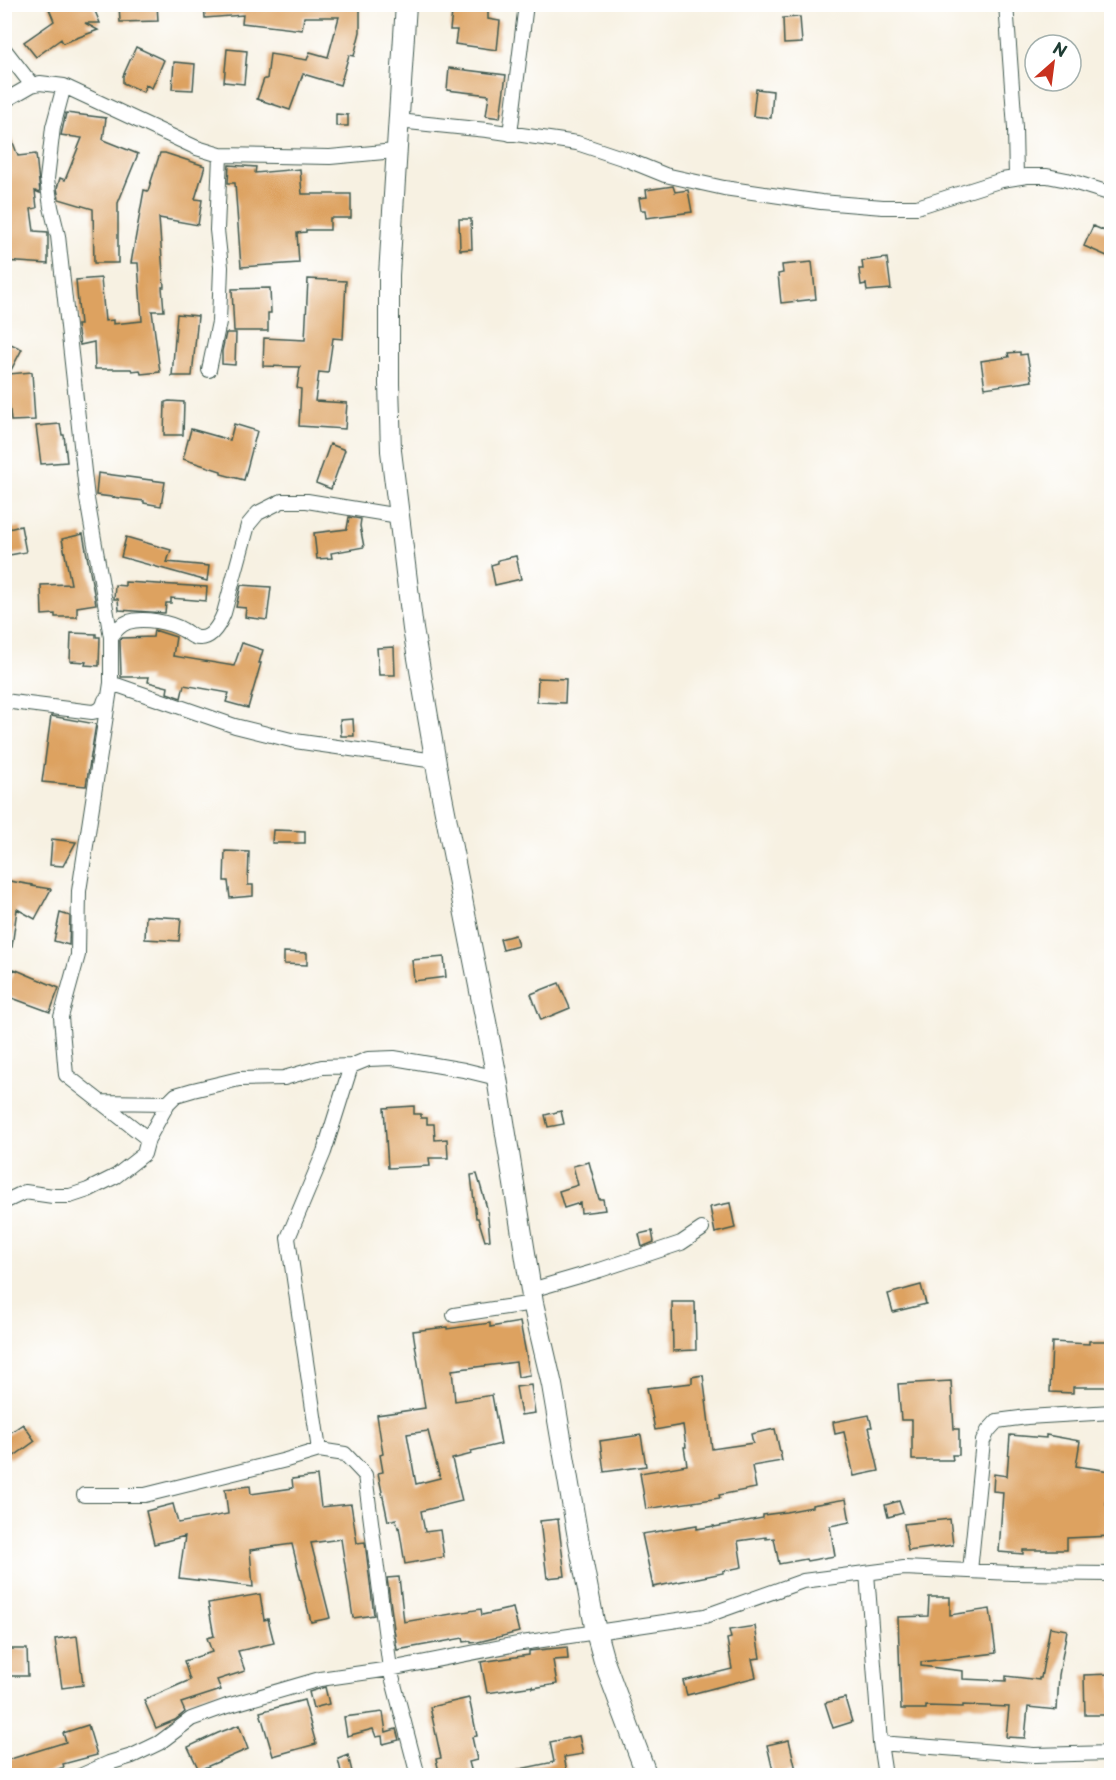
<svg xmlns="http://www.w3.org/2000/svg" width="1116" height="1780" font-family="'Playpen Sans',sans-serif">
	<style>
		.building { fill: #dda260; fill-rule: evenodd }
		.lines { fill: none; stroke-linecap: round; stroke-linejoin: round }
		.minor-casing { stroke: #3f584e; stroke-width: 16 }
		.secondary-casing { stroke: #3f584e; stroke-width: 22 }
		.minor { stroke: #fff; stroke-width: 14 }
		.secondary { stroke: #fff; stroke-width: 20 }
	</style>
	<rect width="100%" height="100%" fill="#fff"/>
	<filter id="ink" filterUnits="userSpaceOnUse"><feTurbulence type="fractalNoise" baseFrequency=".0167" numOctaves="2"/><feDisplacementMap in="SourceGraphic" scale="12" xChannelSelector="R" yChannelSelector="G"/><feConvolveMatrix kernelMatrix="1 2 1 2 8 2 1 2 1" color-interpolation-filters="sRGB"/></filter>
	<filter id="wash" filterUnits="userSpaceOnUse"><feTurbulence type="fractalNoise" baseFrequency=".008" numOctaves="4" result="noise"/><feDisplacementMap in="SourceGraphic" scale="24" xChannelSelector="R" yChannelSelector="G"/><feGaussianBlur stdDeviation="1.35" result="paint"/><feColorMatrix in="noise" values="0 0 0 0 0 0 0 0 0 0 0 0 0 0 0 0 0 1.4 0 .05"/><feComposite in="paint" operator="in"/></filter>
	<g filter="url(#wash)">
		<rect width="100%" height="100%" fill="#f7f1e2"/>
		<g id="blocks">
			<path class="building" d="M47,4H92L100,23H85L98,30L63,43L61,39L36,57L24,42L54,21Z
				M119,4H157L158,21L120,22Z
				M204,4H360V32L354,56L349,55L340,85L303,74L290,110L257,99L264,79H267L270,54L307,60L310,52L328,57L339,17H304L302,30L242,23L243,15L205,18Z
				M453,4H476V7H488V19L500,21L497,50L455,44L457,30H450Z
				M800,17L802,43L784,44L783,18Z
				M136,47L164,60L152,88L146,85L143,92L123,83V76Z
				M227,49L247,51L244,84L224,82Z
				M174,62L195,64L193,90L172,89Z
				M449,68L506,75L500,118L486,116L489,95L447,90Z
				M756,89L773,91L771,118L753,116Z
				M66,113L106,118L103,140L138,154L118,203V263H94L93,209L59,199L57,188L60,178L65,180L82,138L61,135Z
				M336,114L348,115V126H336Z
				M6,124L18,156L36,154L40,193L35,191L37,208L31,209L34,231L48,232V264L4,261V194H9L4,163Z
				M160,153H165L205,166L195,199L202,200L198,225L159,218L164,287H162L164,311H152L160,372L141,374L140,370L132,371L131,369H95L94,342L80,345L77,325H80L76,280L101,278L105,321L113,320V324L142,321L138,263H131L144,190L148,191Z
				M229,165L256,167L255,173L300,169L302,194H351V218H330V230H306V232L297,233L299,263L241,267L235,183H228Z
				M673,186L675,192L688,190L692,212L646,218L645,210H641L639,198L647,197L646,190Z
				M459,219H471L472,249L460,250Z
				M1093,226L1112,234V245L1107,256L1084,246Z
				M887,258L891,289L867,291L866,284L861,285L859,269H863L862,261Z
				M812,262L816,299L781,303L778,274L783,273L782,265Z
				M308,279L346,281L343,339L333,338L328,373L319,372L315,401L347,403L345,429L299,426L301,389L297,388L300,367L263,366L264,338L305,340Z
				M270,288L271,313H268V331H234L232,289Z
				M177,314L198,316L192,376H172Z
				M226,333H236L235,365L222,364V351Z
				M4,341L22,349L9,374L32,372L35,420L11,421L9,401L6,402L5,382L4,383Z
				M1020,352V355L1027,354L1032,381L985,388L981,361L1009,357L1008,353Z
				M169,401L184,402L183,435H164L165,402Z
				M60,424L62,435H64L67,462L41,464L36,426Z
				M234,424L257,431L244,480L221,474V471L183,459L191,429L230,440Z
				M330,444L345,450L331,489L316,483Z
				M98,473L165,482L161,506L144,503V501L96,495Z
				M349,517L361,519L360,526L364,547L331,553L332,558L317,559L314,533L347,529Z
				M21,526L26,552L4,556V530Z
				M83,534L96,604L77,607V617H55V614L42,615L41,585L71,584L62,539Z
				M126,537L171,550L167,562L209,566L207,581L121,557Z
				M516,556L521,579L495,585L491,565L498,563V560Z
				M125,582L207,587L206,601L171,598V603H166L165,613L119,610L118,599H114L115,585L125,586Z
				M241,585L271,587L267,620L245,617L246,608L236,607Z
				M154,630L176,637L173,656L234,666L242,643L263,650L259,663H261L248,708L226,702L229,693L184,685L181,698L167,693L168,687L148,682L149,677H121L120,640L122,638L153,637Z
				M71,633L96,634V637H100L99,666L85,665L86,662L70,661Z
				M394,647L395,675H379L377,648Z
				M538,678L566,679L565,703L537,702Z
				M51,716L96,724L86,786L42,782Z
				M353,719L354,736H341L340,720Z
				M273,830L305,831V843H272Z
				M52,839L76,842L63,866L50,865Z
				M225,851L249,852L248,885H253V896L230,898L228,881H224Z
				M4,880L32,885V886L51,889L35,919L17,909L12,947H4Z
				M60,913L70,916L69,945L54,941Z
				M146,916L181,918L179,941L145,939Z
				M515,935L518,946L503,950L500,939Z
				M284,952L307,953V965L284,964Z
				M444,957L446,977L414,981L412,960Z
				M14,969L59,988L50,1012L4,995Z
				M559,983L570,1008L541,1020L531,994Z
				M414,1106V1114H421V1118H427V1124H434L435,1140L447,1139L448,1158H429L430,1166L388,1168L384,1108Z
				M561,1111L564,1124L548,1127L545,1115Z
				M589,1162L599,1199H603L605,1210L581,1213L580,1203L564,1208L559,1191L578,1185L573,1166Z
				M477,1174L487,1208L490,1240L485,1241L478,1218H476L471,1175Z
				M730,1203L735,1228L715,1233L710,1207Z
				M652,1231L654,1242L642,1247L639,1234Z
				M921,1285L926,1304L893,1312L888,1294Z
				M672,1302H695L696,1350L673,1351Z
				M520,1322L530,1375L518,1377L516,1362L452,1370L455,1401L492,1395L501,1444L471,1451L472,1454L452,1459L462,1501L421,1511L425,1532L440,1530L444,1557L405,1564L399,1527L398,1528L396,1519L388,1521L378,1473L383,1472L380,1455L383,1454L377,1415L425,1408L413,1331L447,1327V1329L490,1323V1327ZM428,1431L440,1478L416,1484L407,1434Z
				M1089,1341H1112V1387H1073V1393L1050,1392L1052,1342L1089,1344Z
				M703,1375L712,1449L753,1443L751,1434L775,1429L782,1461L752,1466L756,1488L719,1495L720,1498L646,1509L640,1473L687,1465L684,1447H686L683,1425L655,1430L647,1388L692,1383V1377Z
				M951,1381L954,1429H959V1455H952L953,1460H912V1420H901L898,1384Z
				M531,1385L535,1413L521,1415L516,1387Z
				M869,1415L872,1427H869L879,1471L854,1476L844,1432L835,1434L833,1422Z
				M23,1424L35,1441L10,1459L4,1451V1437Z
				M641,1435L646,1466L604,1472L600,1441Z
				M1010,1435L1046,1438V1435L1080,1441L1076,1466L1110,1471L1106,1505H1112V1536L1067,1538V1550H1023V1554L999,1552L1003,1492L993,1491L994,1474L1007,1476Z
				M317,1476L321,1507L351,1504L357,1543L365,1542L374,1615L353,1618L341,1539L311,1543L330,1618L311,1622L292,1544L250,1550L253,1587L179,1578L185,1536L154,1544L146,1511L173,1504L178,1523L228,1514L225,1489L250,1486L251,1494L293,1488L292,1479Z
				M846,1499L850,1522L830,1526L835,1556L807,1561L806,1559L779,1564L774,1538L766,1539V1537L738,1541L742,1567L723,1571V1573L653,1587L642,1534L697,1525V1529L714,1526V1527L763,1518V1515L786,1512L812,1507V1505Z
				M899,1501L903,1513L888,1517L885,1505Z
				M558,1519L565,1576L547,1578L540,1521Z
				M950,1519L953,1545L908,1551L904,1524Z
				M399,1577L404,1622L481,1609L482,1615L513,1608L519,1632L478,1642L471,1643V1641L464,1642L463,1638L397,1650L387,1578Z
				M260,1594L264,1620L268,1619L274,1643L238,1651L245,1671L217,1680L221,1690L181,1703L185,1712L175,1720L156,1728L144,1700L190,1680L184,1661L212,1652L207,1638L214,1636L208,1603Z
				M929,1597H950V1615L990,1609L996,1653L921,1662V1666L963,1671V1679L1006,1681V1676L1039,1680V1678H1041L1050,1627L1067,1630L1059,1675L1057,1710L1028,1707L1025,1738L1006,1737L1009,1707L963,1705V1707L926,1706V1709H901L898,1617L928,1616Z
				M755,1626L760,1658L752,1659L756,1677L687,1695L683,1681L732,1669L727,1639L731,1638L729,1630Z
				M77,1636L83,1685L62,1688L55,1639Z
				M567,1647L568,1659L553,1660L557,1684L533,1688V1686L487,1693L481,1662L529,1655V1651Z
				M4,1649H27L28,1676H4Z
				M1112,1674V1715H1085L1084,1675Z
				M325,1687L329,1704L313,1708L309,1692Z
				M469,1698L477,1736L472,1737L477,1760L469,1762L472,1773L460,1776H440L436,1759L441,1758L430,1707Z
				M845,1698L852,1722L833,1728L825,1703Z
				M304,1700L316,1744L273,1756L260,1712Z
				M383,1712L386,1732L396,1729L399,1740L383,1744L382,1736L376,1737L373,1729L347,1736L344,1717Z
				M88,1725L97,1755L63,1764L64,1767L38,1776H4V1761L66,1742L63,1733Z
				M239,1725L248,1749L199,1770L188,1747L218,1733Z
				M579,1736L583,1754L564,1757L568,1776H516L515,1770L554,1762L550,1742Z
				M789,1740L796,1770L774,1775L767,1745Z
				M348,1755L353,1776H342L338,1759Z"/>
		</g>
	</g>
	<g filter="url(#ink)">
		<use href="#blocks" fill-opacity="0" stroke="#3f584e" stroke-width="1.5"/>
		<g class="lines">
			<defs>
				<path id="minor" d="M1006,4L1015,128L1016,178
					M4,49L32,85
					M64,86L53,127L47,179L51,207L58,236L87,499L111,637
					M4,101L32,85L40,83L64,86L197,148L220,155L330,157L395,151
					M398,121L487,130L577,143L628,160L665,175L724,188L821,202L883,207H917L1002,180L1027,176H1047L1067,180L1112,194
					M510,134L526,4
					M209,370L219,322L221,267L217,230L220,155
					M111,683L235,726L295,741L435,761
					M4,701L92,712C100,711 103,708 105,700
					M100,1102L168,1103
					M148,1139L66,1075L61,1017L78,955L79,891L111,683V637C116,630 120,625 128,622C143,617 170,622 183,630C189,633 192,638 199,638C212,639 220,623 224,613L248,525L258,513L282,501H307L399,516
					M4,1202L25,1192L53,1196H70L88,1190L116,1176L144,1154L148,1139L168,1103L176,1095L193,1090L239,1079L284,1078L322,1067L351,1066L368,1059L394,1058L464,1070L497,1078
					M531,1290L600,1270L681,1243L702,1229
					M454,1315L533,1303
					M319,1450L288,1238L324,1152L351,1066
					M84,1495H145L286,1460L319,1450L345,1454L365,1475L390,1669L418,1776
					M970,1571L983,1441L988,1431L997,1421L1027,1417L1112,1412
					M867,1573L880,1743L885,1776
					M880,1743L1034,1755L1112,1753
					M80,1776L109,1763L132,1756L159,1743L191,1719L227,1706L320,1679L390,1669L522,1643L705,1616L803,1581L904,1568L1012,1573L1112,1574"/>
				<path id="secondary" d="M406,4L389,275V384L391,451L413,629L439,781L497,1078L533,1303L552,1385L577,1532L596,1632L604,1661L647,1776"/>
			</defs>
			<use href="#minor" class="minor-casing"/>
			<use href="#secondary" class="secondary-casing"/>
			<use href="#minor" class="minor"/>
			<use href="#secondary" class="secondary"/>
		</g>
	</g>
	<rect width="1116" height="1780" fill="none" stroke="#fff" stroke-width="24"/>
	<g transform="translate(1053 63) rotate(28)"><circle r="28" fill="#ffffff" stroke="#a5b1ae" stroke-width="1.5"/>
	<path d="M0-4.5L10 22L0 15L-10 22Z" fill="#c8321e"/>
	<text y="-9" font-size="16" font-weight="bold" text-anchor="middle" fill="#1f3d34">N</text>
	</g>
</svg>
